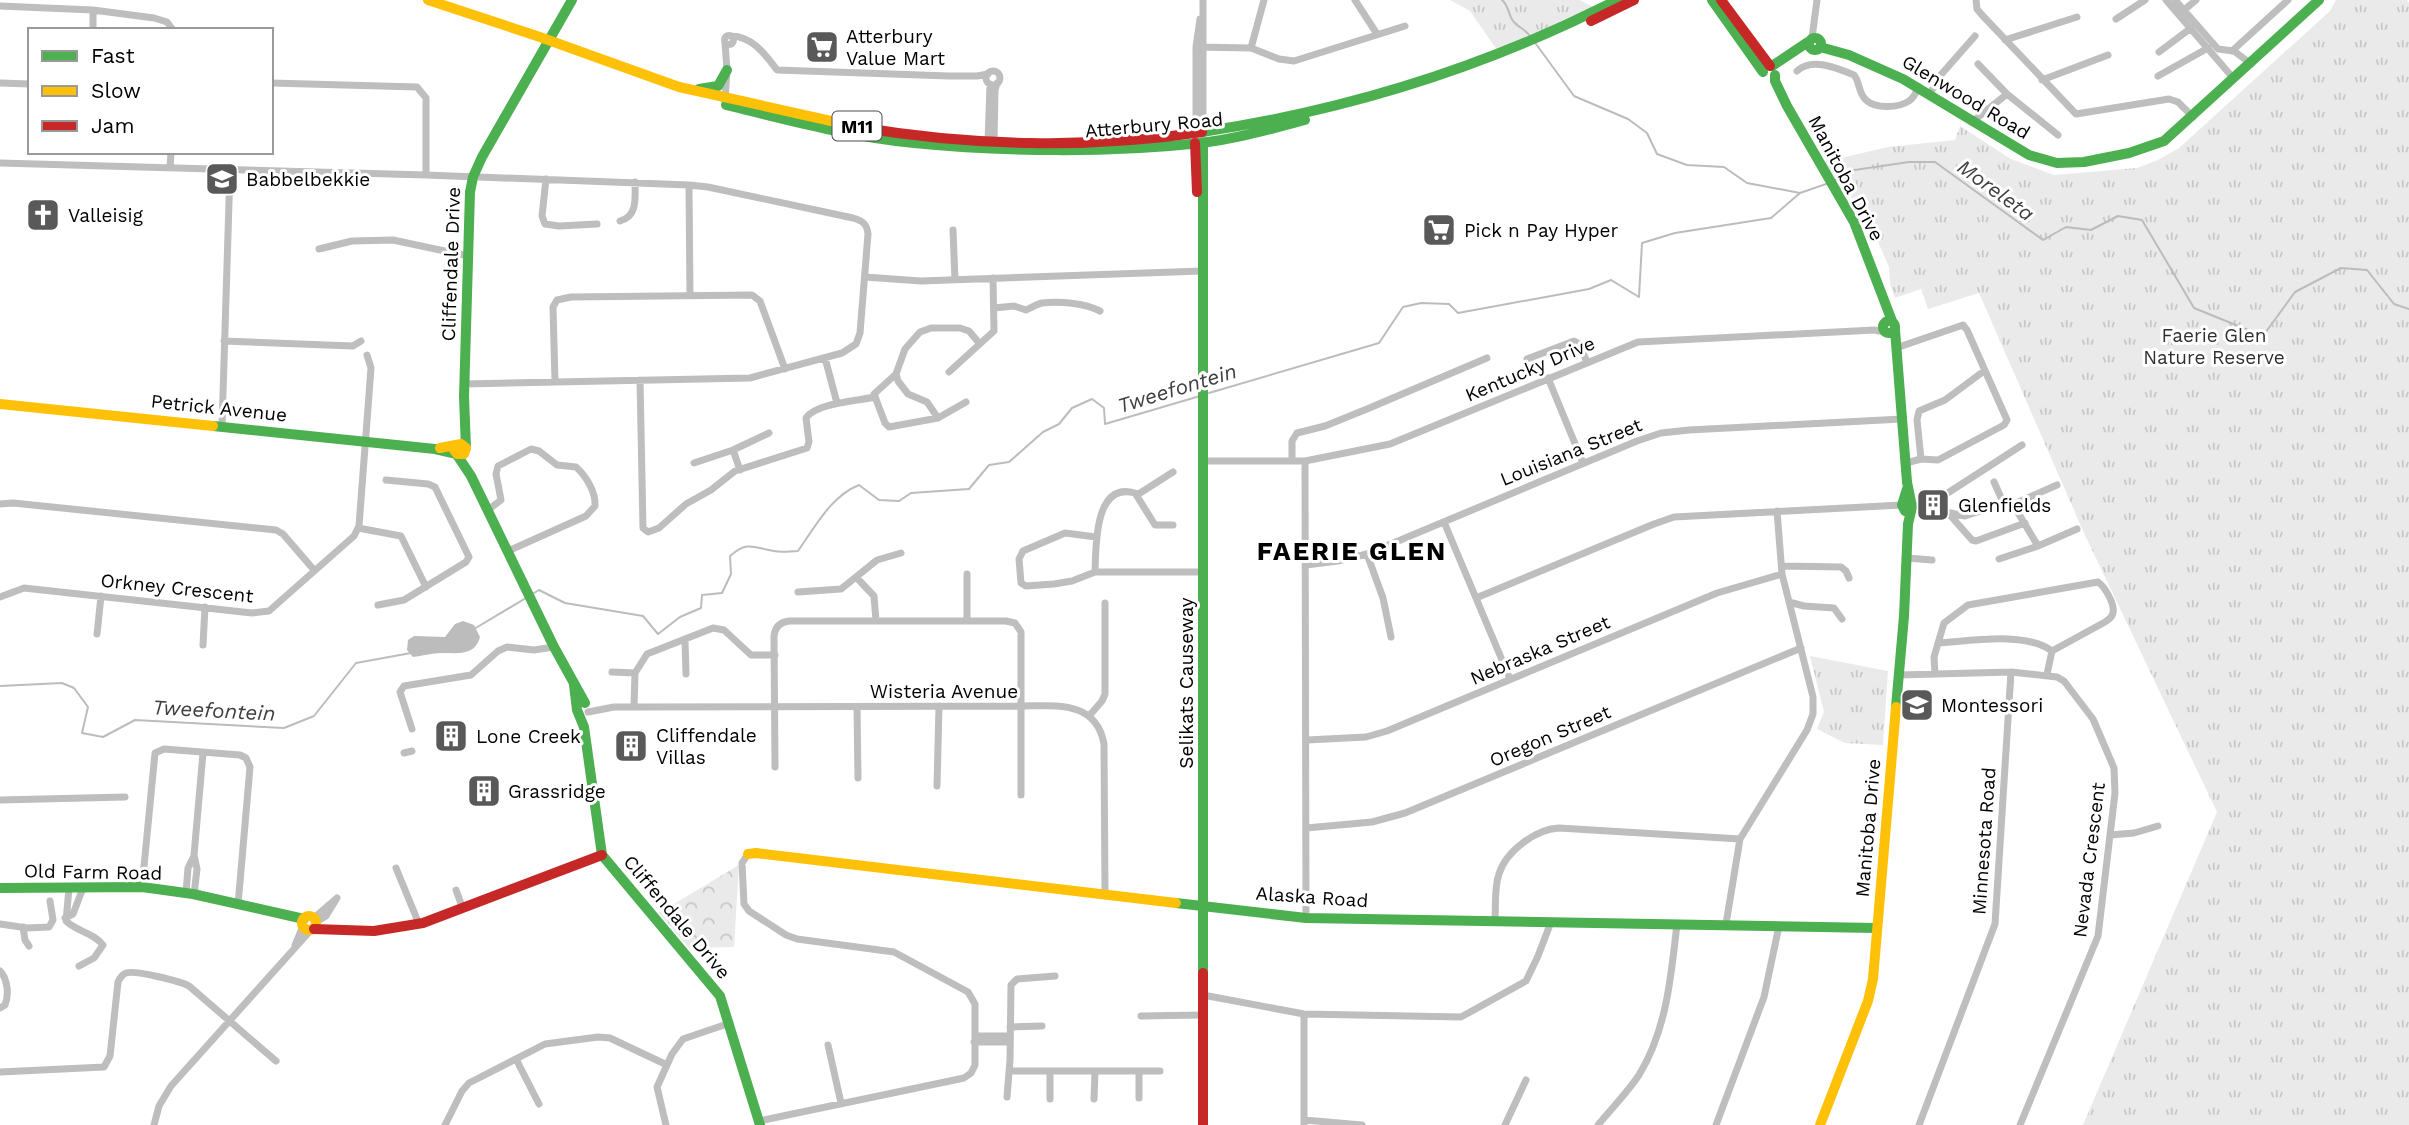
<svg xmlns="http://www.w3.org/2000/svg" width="2409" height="1125" font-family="'Work Sans',sans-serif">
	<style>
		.grass { fill: url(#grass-tufts) }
		.forest { fill: url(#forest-crowns) }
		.water { fill: #bcbcbc }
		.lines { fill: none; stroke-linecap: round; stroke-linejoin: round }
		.stream { stroke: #bcbcbc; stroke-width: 2 }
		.street { stroke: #bebebe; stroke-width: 7 }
		.fast { stroke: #4caf50; stroke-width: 10 }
		.slow { stroke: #ffc107; stroke-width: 10 }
		.jam { stroke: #c62828; stroke-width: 10 }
		.labels { text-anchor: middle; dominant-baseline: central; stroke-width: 6; stroke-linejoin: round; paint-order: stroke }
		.shield { fill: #fff; stroke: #4c4c4c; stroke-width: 2 }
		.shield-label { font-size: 18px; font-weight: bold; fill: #000 }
		.poi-label { font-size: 19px; fill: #000; stroke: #fff; text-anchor: start }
		.street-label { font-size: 19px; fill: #000; stroke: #fff }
		.park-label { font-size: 19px; fill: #2f2f2f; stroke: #fff }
		.water-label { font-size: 21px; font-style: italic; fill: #404040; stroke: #fff }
		.district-label { font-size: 26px; font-weight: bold; letter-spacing: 2px; fill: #000; stroke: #fff }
	</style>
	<defs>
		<pattern id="grass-tufts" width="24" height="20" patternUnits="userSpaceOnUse" patternTransform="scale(1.75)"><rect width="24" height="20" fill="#eaeaea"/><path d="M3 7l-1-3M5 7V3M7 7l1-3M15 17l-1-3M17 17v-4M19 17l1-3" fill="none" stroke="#c7c7c7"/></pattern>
		<pattern id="forest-crowns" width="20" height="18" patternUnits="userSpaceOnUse" patternTransform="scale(1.75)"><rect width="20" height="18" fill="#eaeaea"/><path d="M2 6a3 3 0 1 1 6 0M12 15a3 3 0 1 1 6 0" fill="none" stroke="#c7c7c7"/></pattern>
	</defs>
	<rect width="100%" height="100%" fill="#fff"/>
	<path class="grass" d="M1450,0H1580L1593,7L1497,50L1470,11Z
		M2336,0H2407L2409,3V1125H2083L2217,812L2084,533L1979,293L1928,309L1921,289L1895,298L1890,284L1889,267L1866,214L1844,189L1839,188L1824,162L1888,147L1955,140L1960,126L2011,159L2054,175L2137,168L2158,160L2179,148L2330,11Z
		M1810,656L1888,671L1883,745L1845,743L1817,729L1824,712Z"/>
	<path class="forest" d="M739,865L734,947L689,948L659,913Z"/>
	<path class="water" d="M463,621L474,625L480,637C475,656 458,653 442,653C432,653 422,656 413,657L407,650L408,640L414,636L445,637L455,624Z"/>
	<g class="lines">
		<path class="stream" d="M1502,0C1509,6 1508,14 1513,21C1518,27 1526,30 1530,36
			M1536,44L1574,96L1628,119L1647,133L1657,154L1687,165L1724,167L1747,183L1800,193L1829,183
			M1834,181L1848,171L1909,162H1935L2043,240L2066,227L2091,230L2118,216L2142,220L2194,308L2263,336L2295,292L2341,268L2367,270L2394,304L2409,309
			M1209,393L1379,343L1403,307L1421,303L1449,304L1458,313L1589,289L1611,280L1639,297L1642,243L1675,233L1771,218L1800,193
			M534,593L539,590L565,603L643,616L658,634L680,617L701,608L702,595L722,593L731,574L730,556C749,540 753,548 774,551C782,553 790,551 798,551C815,527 831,496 859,485L879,500L899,501L911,493L969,489L989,465L1009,462L1043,432L1059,424L1072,408L1092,399L1104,408L1105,424L1200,396
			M474,629L526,598
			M0,686L62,683L74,688L88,707L82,733L103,737L135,720L284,728L314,716L356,663L411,653"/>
		<path class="street" d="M1355,0L1377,34
			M1976,0L1977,9L1982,15L2076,114L2169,99L2178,102L2193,117
			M2166,0L2234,79
			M2175,0L2218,49L2234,51L2251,64
			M0,6L93,10L154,18L167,22L173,30
			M2184,10L2196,0
			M2116,19L2145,0
			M93,30V10
			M724.5 40a4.5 4.5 0 1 1 9 0a4.5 4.5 0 1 1-9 0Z
			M731,36C752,36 765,54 777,70L949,76H977L988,74
			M1812,38L1817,0
			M2005,40L2077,17
			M725,43L727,70L725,100
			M1196,47L1251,48L1279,59L1294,61L1405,26
			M1251,48L1264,0
			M2232,51L2288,0
			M2159,52L2191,28
			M1978,64L2007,94L2058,135
			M1797,71C1812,57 1837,68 1854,75C1860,82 1858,93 1866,100C1875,109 1899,108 1909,101C1914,98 1916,92 1919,87
			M986 78a7 7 0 1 1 14 0a7 7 0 1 1-14 0Z
			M2158,76L2208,48
			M2042,80L2108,55
			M0,83L30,84
			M271,83L417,87L426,98V175
			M1929,94L1938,82L1939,77L1975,36
			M1972,122L2007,94
			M1203,135V0
			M1196,136V47L1200,19
			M994,141L995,90L997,83
			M988,142L990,84
			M0,163L426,175L689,185L708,187L853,218C863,221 867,224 868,234L860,333L856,344L842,353L750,378L464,384
			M170,168L171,152
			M546,179L542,216L545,224L559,226L597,224
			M689,185L690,295
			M620,221C638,216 635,198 635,182
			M953,230L955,280
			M319,249L352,241L393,240L468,256
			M865,277L921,281L1202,271
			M994,308L1014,306L1026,310C1031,308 1037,304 1042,303C1060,301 1084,303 1100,311
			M224,341L353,346L361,341
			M1896,348L1963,325L1967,330L2007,420L2004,425L1938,460L1921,459
			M825,358L837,403
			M1527,359L1574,341L1579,344L1587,362
			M949,372L994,331L993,278
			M896,374L898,381L908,394L927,402L938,418
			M1548,378L1583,463
			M640,380L643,528L648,532L659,528L686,504L711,490L735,471L807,448L809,442L806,418C816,403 857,401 875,397
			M555,382L553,307L557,300L571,297L752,295L760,301L785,369
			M966,402L938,418L889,427L885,423L874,394L896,374L905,349L920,332L931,328H960L969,331L979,343
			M222,426L230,170
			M733,450L769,433
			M1203,461H1305L1390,444L1638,342L1874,330L1885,332
			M1292,461V441L1297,433L1325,426L1367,409L1487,358
			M1305,461L1306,918
			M694,463L733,450L740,470
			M1906,463L1921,459L1917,420L1919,411L1945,400L1984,371
			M1994,482L2003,502
			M1137,495L1173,472
			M0,504L13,503L276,530L283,534L314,570
			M2014,504L2057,485
			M1912,505L1965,516L2011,501L2038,546L2077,529
			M488,510L501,500L496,474L498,466L531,449L539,451L557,465L576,467C586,476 596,492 595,506L586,516L508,551
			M1937,511L1940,498L2022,445
			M1949,514L1972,540L1976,541L2025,523
			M1444,522L1510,679
			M358,528L401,536L426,587
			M1096,537L1065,533L1023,551L1019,559L1021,583L1026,586L1054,584L1072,581L1095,572H1204
			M1367,554L1383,598L1391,637
			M1907,558L1932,560
			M1999,559L2038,546
			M1306,565L1338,561L1367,554L1637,441L1661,433L1689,430L1902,419
			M1782,566L1841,567L1846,571L1849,578
			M1095,572C1096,547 1094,481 1135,493L1155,525H1173
			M967,574V620
			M856,577L877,560L901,553
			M798,592L841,589L856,577L874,596L876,621
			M0,597L24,588L252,613L269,611L354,536L359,526L371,368L367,355
			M1476,598L1654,524L1674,517L1902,505
			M1789,602L1804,606L1834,608L1842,619
			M378,605L404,600L466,562L469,557L435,487L428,484L386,480
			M97,634L101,596
			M685,640L686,674
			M1938,643C1970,641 2025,631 2052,651
			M203,645L205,607
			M612,672L635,673
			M1935,674L1934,657L1944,623L1968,605L2098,582C2105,587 2115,604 2113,613C2112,618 2109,619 2105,622L2052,651L2047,674
			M1899,675L2011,672L2057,677L2064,681L2093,719L2114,768L2115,793L2098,936L2020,1125
			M634,707L635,673L647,654L713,628L724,630L751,655H775
			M857,707L858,778
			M588,712L614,707H634L1021,706C1056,706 1096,700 1104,744L1105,893
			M1089,716L1102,701L1105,694V603
			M412,729L400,692L404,686L471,675L498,651L507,647L534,650L554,647
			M1307,740L1366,737L1387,731L1717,593L1782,574
			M404,753L412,751
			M775,767L774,636C775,627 780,622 789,621H1006L1015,623L1021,632V795
			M937,786L939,706
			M0,800L125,797
			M1306,828L1372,822L1405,813L1801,648
			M2110,835L2134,833L2158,826
			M748,854L742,863L744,904L749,911L786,935L797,939L894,952L968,992L975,1004V1065L971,1073L964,1078L759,1121
			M396,868L419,924
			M142,887L155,753L164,749L240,755L246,758L250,767L238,905
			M69,888L66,921C76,931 94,933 103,945L94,958L79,966
			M456,890L463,909
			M186,893L188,868L194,856
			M194,895L197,869L194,855L203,753
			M65,918L73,914L83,888
			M314,918L336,899
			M1495,919C1496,905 1494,888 1499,874C1506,851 1536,829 1559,828L1740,839
			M316,922L326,916L337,898
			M0,924L27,928L49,927L53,920L50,901
			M1726,924L1740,839L1807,730L1813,714V697L1782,574L1777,511
			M23,927L25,940L29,946
			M295,945L303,926
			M0,971C8,979 9,995 5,1005L0,1008
			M1203,995L1304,1014L1461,1017L1526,981L1538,956L1551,922
			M1141,1016L1202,1015
			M1010,1027L1042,1026
			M975,1036H1010
			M974,1042H1010
			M828,1045L841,1103
			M516,1059L539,1104
			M1009,1071H1160
			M0,1072L104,1067L110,1056L118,982C120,978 121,975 126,973C135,970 180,981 189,986L276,1061
			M1007,1097L1010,1060L1011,985L1017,979L1055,976
			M1139,1098V1071
			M1050,1099V1071
			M1094,1099L1095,1071
			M1304,1120L1362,1125
			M154,1125L159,1106L171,1086L311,930
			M445,1125L462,1091L469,1083L545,1044L598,1037L610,1038L667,1065
			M666,1125L657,1087L672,1054L683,1039L730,1023
			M1304,1125V1014
			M1505,1125L1526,1080
			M1598,1125C1611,1109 1627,1093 1639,1075C1667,1029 1671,976 1677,924
			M1716,1125L1764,997L1779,926
			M1919,1125L1995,924L2011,672"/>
		<path class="fast" d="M1712,0L1763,72
			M1809 44a6 6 0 1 1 12 0a6 6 0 1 1-12 0Z
			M1820,47L1849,55L1903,79L2029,155L2057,163L2084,162L2129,153L2164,141L2319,0
			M1772,66L1808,42
			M1775,75V81L1787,106L1854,222L1892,321
			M699,89L718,86L727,70
			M726,105C788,120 850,137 914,143C1004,152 1111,153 1201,143C1236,139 1271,129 1305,120
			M1202,132C1348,110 1486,67 1617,0
			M1203,143V973
			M1883 327a6 6 0 1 1 12 0a6 6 0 1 1-12 0Z
			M1895,330L1907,482L1912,507L1908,524L1904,616L1896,707
			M213,426L435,449L457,454
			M466,448L464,397L470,192L473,177L482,157L572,0
			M457,455L471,476L554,647L585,703
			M1905,511L1902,505L1907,489
			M574,685L577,710L584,727L602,855L720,996L760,1125
			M0,888L142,887L193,894L304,919
			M1176,903L1306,918L1876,928"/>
		<path class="slow" d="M428,0L537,36L679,87L858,127
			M0,404L213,426
			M440,448L461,444L466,448L464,454H457L454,450L456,446
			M748,854L756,853L1176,903
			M302 923a7 7 0 1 1 14 0a7 7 0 1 1-14 0Z
			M1820,1125L1868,1001L1873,979L1896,707"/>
		<path class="jam" d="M1721,0L1770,66
			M1591,21L1634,0
			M858,127C970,146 1090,149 1202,132
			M1195,143L1197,192
			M314,929L374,931L423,923L602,855
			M1203,973V1125"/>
	</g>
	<defs>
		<symbol id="supermarket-square" viewBox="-11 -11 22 22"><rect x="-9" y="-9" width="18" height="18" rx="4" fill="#595959" stroke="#fff"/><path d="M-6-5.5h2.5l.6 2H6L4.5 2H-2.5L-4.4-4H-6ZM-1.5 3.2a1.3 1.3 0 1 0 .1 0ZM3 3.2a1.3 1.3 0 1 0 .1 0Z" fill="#fff"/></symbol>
		<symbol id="school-square" viewBox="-11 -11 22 22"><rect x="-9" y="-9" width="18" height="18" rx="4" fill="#595959" stroke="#fff"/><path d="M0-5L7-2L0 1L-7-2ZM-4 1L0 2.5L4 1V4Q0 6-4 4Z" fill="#fff"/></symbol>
		<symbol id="church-square" viewBox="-11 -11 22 22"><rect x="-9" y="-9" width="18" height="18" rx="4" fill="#595959" stroke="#fff"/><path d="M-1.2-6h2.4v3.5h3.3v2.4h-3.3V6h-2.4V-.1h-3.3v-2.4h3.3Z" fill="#fff"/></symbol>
		<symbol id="building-square" viewBox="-11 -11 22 22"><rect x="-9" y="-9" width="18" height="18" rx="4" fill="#595959" stroke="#fff"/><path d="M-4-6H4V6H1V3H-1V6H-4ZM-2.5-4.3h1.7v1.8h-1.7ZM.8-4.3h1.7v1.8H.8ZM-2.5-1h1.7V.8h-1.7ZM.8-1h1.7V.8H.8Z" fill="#fff"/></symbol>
	</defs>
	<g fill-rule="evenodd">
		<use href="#supermarket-square" x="803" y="28" width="38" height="38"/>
		<use href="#school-square" x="203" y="160" width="38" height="38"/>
		<use href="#church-square" x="24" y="196" width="38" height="38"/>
		<use href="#supermarket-square" x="1420" y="211" width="38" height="38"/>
		<use href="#building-square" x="1914" y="486" width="38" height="38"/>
		<use href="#school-square" x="1898" y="686" width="38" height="38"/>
		<use href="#building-square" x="432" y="717" width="38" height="38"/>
		<use href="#building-square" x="612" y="727" width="38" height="38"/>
		<use href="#building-square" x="465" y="772" width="38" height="38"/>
	</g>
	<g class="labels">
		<rect class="shield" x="832.5" y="111.5" width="49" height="29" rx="5"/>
		<g class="shield-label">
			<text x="857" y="126">M11</text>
		</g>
		<g class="poi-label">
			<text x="846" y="36">Atterbury<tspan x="846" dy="22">Value Mart</tspan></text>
			<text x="246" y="179">Babbelbekkie</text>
			<text x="68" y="215">Valleisig</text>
			<text x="1464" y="230">Pick n Pay Hyper</text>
			<text x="1958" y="505">Glenfields</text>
			<text x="1941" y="705">Montessori</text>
			<text x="656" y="735">Cliffendale<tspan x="656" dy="22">Villas</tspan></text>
			<text x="476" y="736">Lone Creek</text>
			<text x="508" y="791">Grassridge</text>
		</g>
		<g class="street-label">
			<text transform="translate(1966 97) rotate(31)">Glenwood Road</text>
			<text transform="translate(1154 125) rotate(-5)">Atterbury Road</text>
			<text transform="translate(1846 178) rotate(62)">Manitoba Drive</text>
			<text transform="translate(451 264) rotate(-88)">Cliffendale Drive</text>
			<text transform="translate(1530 369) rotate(-23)">Kentucky Drive</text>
			<text transform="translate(219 408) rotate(6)">Petrick Avenue</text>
			<text transform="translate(1571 452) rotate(-22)">Louisiana Street</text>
			<text transform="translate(177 588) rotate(6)">Orkney Crescent</text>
			<text transform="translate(1540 650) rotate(-23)">Nebraska Street</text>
			<text transform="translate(1186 683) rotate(-90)">Selikats Causeway</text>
			<text x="944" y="691">Wisteria Avenue</text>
			<text transform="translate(1550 736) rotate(-23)">Oregon Street</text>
			<text transform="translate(1868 828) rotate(-85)">Manitoba Drive</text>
			<text transform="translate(1984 841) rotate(-86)">Minnesota Road</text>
			<text transform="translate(2089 860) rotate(-83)">Nevada Crescent</text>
			<text transform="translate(93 872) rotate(1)">Old Farm Road</text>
			<text transform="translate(1312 897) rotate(4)">Alaska Road</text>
			<text transform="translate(677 917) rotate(50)">Cliffendale Drive</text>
		</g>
		<g class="park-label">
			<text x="2214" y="335">Faerie Glen<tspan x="2214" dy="22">Nature Reserve</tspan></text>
		</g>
		<g class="water-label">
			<text transform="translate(1996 190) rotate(36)">Moreleta</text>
			<text transform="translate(1177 388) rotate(-17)">Tweefontein</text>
			<text transform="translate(214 710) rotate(3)">Tweefontein</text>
		</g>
		<g class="district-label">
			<text x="1352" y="551">FAERIE GLEN</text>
		</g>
	</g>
	<rect x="28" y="28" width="245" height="126" fill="#ffffff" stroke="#999999" stroke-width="2"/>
	<rect x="42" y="51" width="35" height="10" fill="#4caf50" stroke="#999999" stroke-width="2"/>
	<text x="91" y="63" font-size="21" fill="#000000">Fast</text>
	<rect x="42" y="86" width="35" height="10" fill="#ffc107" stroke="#999999" stroke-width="2"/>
	<text x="91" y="98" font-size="21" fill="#000000">Slow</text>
	<rect x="42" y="121" width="35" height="10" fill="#c62828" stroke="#999999" stroke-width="2"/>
	<text x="91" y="133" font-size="21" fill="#000000">Jam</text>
</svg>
